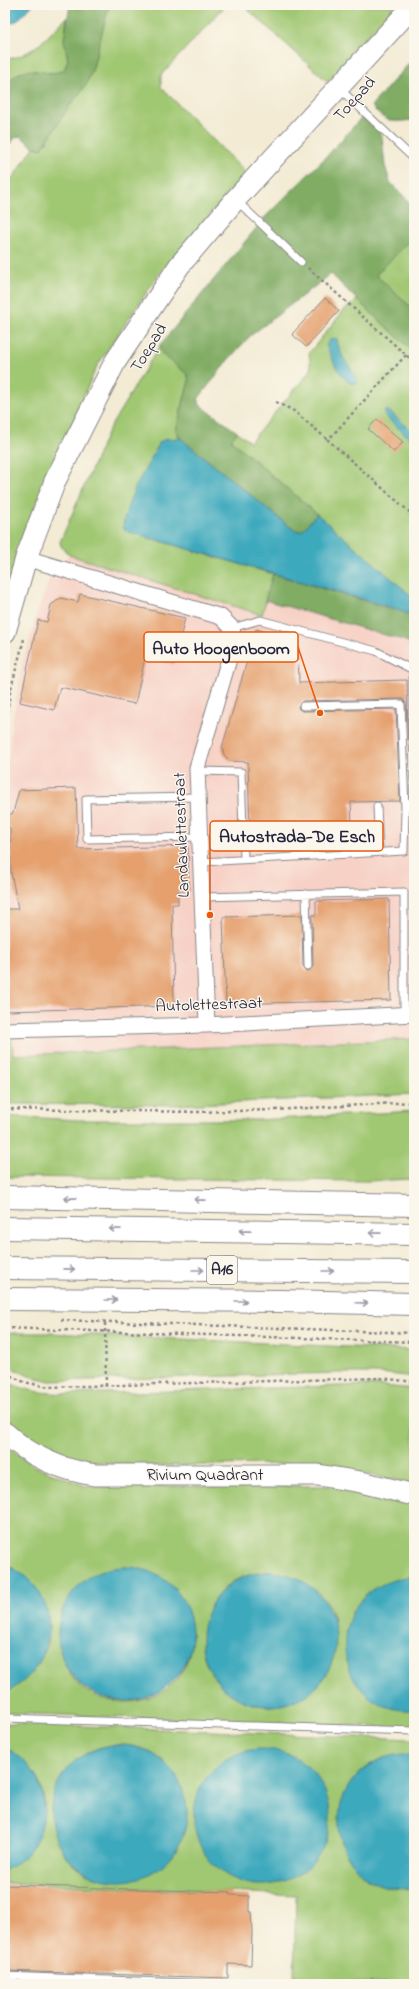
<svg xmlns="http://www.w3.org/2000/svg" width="419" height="1989" font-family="'Indie Flower',sans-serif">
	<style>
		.built { fill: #f7d1c6 }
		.green { fill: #a0c772; stroke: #617456; fill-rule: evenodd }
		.forest { fill: #80ac64; stroke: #516750 }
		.water { fill: #3da9bd; stroke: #30667c }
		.building { fill: #e5a06e }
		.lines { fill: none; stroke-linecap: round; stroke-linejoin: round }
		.lane-casing { stroke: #8a8688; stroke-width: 9 }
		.street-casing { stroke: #8a8688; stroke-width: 17 }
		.secondary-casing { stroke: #8a8688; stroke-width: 23 }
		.highway-casing { stroke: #8a8688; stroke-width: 24 }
		.path { stroke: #8a8688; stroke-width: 2.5; stroke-dasharray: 3 3; stroke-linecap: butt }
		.lane { stroke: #fff; stroke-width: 7 }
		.street { stroke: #fff; stroke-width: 15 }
		.secondary { stroke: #fff; stroke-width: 21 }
		.highway { stroke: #fff; stroke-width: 22 }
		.oneway { stroke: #9c9ca7 }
		.labels { text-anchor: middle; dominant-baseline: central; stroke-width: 3; stroke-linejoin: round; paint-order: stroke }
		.shield { fill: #fbf7ec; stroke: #636270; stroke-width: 1 }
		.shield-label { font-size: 16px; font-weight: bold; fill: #22223b }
		.street-label { font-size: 17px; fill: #22223b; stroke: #fbf7ec }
		.leader { fill: none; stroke: #e8590c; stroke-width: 1.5 }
		.callout-dot { fill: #e8590c; stroke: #fbf7ec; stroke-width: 1.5 }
		.callout { fill: #fbf7ec; stroke: #e8590c; stroke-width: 1.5 }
		.callout-label { font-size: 18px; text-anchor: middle; font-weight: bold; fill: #22223b }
	</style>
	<rect width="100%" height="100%" fill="#fbf7ec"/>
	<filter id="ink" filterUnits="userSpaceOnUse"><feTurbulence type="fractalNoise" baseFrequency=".025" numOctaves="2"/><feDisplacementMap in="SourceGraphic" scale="8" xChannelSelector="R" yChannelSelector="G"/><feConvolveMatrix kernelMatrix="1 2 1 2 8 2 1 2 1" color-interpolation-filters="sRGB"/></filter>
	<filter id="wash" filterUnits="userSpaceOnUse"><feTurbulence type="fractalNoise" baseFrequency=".012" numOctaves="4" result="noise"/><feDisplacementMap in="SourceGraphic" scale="16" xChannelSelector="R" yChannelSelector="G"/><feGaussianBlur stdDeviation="0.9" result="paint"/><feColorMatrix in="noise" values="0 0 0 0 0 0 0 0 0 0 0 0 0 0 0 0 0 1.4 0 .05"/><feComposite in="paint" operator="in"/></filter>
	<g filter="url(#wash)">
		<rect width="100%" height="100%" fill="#f3ebd4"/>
		<path class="built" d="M69,555L262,615L265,600L406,641L414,647V1039L12,1055V1040L5,1041V791L11,730L21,670L35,619L50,578Z"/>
		<path class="green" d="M109,5H226L161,75V87L246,173L159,274L97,366L24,532L5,598V189L34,147L42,149L68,108L86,85L92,71Z
			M243,5H395L328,82Z
			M67,17L64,40L68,60L64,70C40,81 31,56 5,85V59C31,58 50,34 67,17Z
			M414,236V310L375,275Z
			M357,300L414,352V598L230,440L237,432L250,442L311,370L309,353L344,310Z
			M160,345L162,354L188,374L189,381L176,430L180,438L166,439L160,442L132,497L123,528L129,532L273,574L262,615L69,555L61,546L60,542L109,429Z
			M414,1039V1094L176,1105L5,1104V1041L12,1040L13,1055Z
			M414,1111V1179L366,1181L5,1177V1116L78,1120H257Z
			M5,1333H50L414,1350V1377L380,1373H338L50,1381L29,1376L5,1365Z
			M5,1381C28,1392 44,1393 68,1394L374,1385L414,1389V1484L337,1468L282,1464L138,1466L66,1459L47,1452L16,1431L5,1419Z
			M5,1445L34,1466L86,1486H329L414,1503V1577H407L366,1594L352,1612L345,1633L368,1695L387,1706L414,1710V1728L5,1713V1693L13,1689C22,1678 40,1661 46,1649C50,1642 49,1631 49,1624C46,1597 31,1575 5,1565ZM123,1567C214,1569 214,1698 128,1702C41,1705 33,1576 123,1567ZM265,1572C296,1572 335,1594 335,1629C335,1635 334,1641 333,1647C330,1674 321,1686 297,1698C287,1703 279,1706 268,1706C236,1706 205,1679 202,1646C201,1640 204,1632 205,1626C208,1607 215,1594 231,1583C241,1576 253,1574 265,1572Z
			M5,1723L414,1739V1755C311,1749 318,1900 414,1888V1984L294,1980L296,1895L5,1883V1870C36,1852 57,1811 36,1777C33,1772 27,1767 23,1763C17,1757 12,1751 5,1747ZM110,1745C202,1738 214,1871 125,1880C40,1889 22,1762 110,1745ZM245,1751L297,1758L317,1776L328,1800L330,1817L316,1859L303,1871L279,1883L253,1885L203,1851L196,1834L195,1808L229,1758Z"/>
		<path class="forest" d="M70,5H109L92,71L86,85L68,108L42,149L34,147L20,136L15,138L5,150V85C31,56 41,81 64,70L68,60L64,40Z
			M414,58V120C390,122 389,124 371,106Z
			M362,117L377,129L382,137L385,166L390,182L414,207V236L376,275L414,310V352L357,300L331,274L250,336L228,360L198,399L200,405L237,432L231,440L317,514L302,531H295L180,438L176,430L189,381L187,374L162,354L160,345L267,215L327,156Z
			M273,574L409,614L414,617V647L406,641L265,600Z"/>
		<path class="water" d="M5,5H33L17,21L5,26Z
			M331,339H337C340,360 352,365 358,383L352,384C337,375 333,360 326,345Z
			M384,411H389L414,433V442L385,416Z
			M180,438L295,531H302L317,514L414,598V617L400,610L129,532L123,528C126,498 146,469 160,442L166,439Z
			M5,1565C66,1589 61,1667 5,1693Z
			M58 1634a67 67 0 1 1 134 0a67 67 0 1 1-134 0Z
			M202 1639a67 67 0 1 1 134 0a67 67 0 1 1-134 0Z
			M407,1577H414V1710C334,1716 313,1592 407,1577Z
			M51 1813a68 68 0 1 1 136 0a68 68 0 1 1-136 0Z
			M5,1747C57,1774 57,1844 5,1870Z
			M194 1817a68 68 0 1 1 136 0a68 68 0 1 1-136 0Z
			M402,1754L414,1755V1888C326,1899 307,1767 402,1754Z"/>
		<g id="blocks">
			<path class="building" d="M325,298L339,311L306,347L292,334Z
				M377,419L403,442L394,452L368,429Z
				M80,594L185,618L174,664L145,658L135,704L60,687L54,710L20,702L38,620L47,622L51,605L61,598L78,602Z
				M256,629L298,641L299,683L407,680L408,740L406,704L403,699L303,701L298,706L299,709L303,711L396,709L400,801L351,802L352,826L312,827L313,833L250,834L248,762L230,761L224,755L222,748Z
				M76,788L78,849L188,846L189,891H178V904H172L174,1006L7,1011L5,909H18L11,872L10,828L5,823V817L13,813L19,790Z
				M389,899L391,1000L226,1004L223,917L302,915L303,966L305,970L309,971L313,966L312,915H316V901Z
				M5,1885L230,1892V1895L249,1896V1912H251L252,1932L251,1965L228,1964V1978L5,1971Z"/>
		</g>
	</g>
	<g filter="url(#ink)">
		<use href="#blocks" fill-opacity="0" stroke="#8a8688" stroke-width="1"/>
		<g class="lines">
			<defs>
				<path id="lane" d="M340,89L414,159
					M236,200L301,262
					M232,628L260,620L376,651L413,670L414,798L405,809
					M198,771L241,772L244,859
					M199,797L86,799L87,839L200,837
					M377,806L379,852
					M201,862L404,851L405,809L401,704L303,706
					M306,894L308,966
					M203,897L404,892V1015
					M5,1718L414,1731
					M5,1976L212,1984"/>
				<path id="street" d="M26,558L221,617L232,628L234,642L197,768L207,1025
					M5,1030L207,1025L414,1014"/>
				<path id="secondary" d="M5,632L26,558L55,481L115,362L179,266L235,200L414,5
					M5,1433C30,1456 61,1470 95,1475H318L361,1482L414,1495"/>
				<path id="highway" d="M5,1197L414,1205
					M5,1228L414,1234
					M5,1268L414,1272
					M5,1299L281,1301L414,1304"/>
			</defs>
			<use href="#lane" class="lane-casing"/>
			<use href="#street" class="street-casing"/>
			<use href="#secondary" class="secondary-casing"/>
			<use href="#highway" class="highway-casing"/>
			<path class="path" d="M308,268L414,362
				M406,355L328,440L414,516
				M276,402L294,411L328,440
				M5,730L10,692L24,639
				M5,1109L196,1112L273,1110L414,1102
				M61,1320L414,1333
				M105,1323L106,1386
				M5,1328L414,1342
				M5,1373L24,1382L48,1387L380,1378L414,1382"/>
			<use href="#lane" class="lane"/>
			<use href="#street" class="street"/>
			<use href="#secondary" class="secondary"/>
			<use href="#highway" class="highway"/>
		</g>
		<defs><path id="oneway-shaft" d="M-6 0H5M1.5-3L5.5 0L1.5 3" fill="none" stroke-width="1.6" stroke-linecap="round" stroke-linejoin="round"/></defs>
		<g class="oneway">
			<use href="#oneway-shaft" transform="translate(70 1198) rotate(-179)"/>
			<use href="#oneway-shaft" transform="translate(200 1200) rotate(-179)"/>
			<use href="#oneway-shaft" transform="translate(115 1229) rotate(-179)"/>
			<use href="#oneway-shaft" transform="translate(245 1231) rotate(-179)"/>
			<use href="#oneway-shaft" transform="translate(375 1233) rotate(-179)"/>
			<use href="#oneway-shaft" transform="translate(69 1269) rotate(1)"/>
			<use href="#oneway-shaft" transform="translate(198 1270)"/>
			<use href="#oneway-shaft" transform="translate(328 1271)"/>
			<use href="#oneway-shaft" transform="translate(111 1300)"/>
			<use href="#oneway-shaft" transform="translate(241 1301)"/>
			<use href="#oneway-shaft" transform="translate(362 1303) rotate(2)"/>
		</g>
	</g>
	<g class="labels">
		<rect class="shield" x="207" y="1256" width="30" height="28" rx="3"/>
		<g class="shield-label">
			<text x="222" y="1270">A16</text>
		</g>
		<g class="street-label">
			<text transform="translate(355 99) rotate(-48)">Toepad</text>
			<text transform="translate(149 348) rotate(-58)">Toepad</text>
			<text transform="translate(182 835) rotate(-92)">Landaulettestraat</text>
			<text transform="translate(209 1005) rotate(-2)">Autolettestraat</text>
			<text x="205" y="1475">Rivium Quadrant</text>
		</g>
	</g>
	<path class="leader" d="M320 713L298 647M210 915L210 836"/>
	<g class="callout-dot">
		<circle cx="320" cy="713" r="4"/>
		<circle cx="210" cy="915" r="4"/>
	</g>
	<g class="callout">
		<rect x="144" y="632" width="154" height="30" rx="4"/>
		<rect x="210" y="821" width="173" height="30" rx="4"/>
	</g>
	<g class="callout-label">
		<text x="221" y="654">Auto Hoogenboom</text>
		<text x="297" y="842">Autostrada-De Esch</text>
	</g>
	<rect width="419" height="1989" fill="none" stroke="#fbf7ec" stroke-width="20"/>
</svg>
